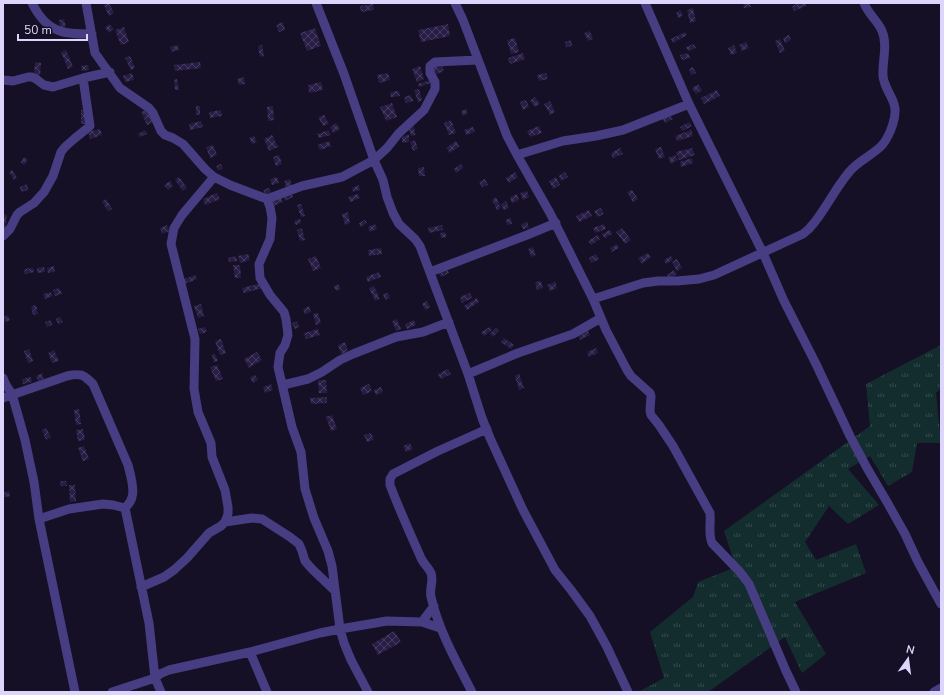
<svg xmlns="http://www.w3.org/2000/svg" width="944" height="695" font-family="'Nunito Sans',sans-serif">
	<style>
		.grass { fill: url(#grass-tufts) }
		.building { fill: url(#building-cross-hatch) }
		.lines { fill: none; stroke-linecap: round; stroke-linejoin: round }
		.minor { stroke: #463d82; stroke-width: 9 }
	</style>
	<defs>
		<pattern id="grass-tufts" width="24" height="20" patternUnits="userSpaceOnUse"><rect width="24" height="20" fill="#132d2f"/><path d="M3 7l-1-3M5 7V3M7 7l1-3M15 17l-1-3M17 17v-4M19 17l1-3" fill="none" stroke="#354b4e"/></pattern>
		<pattern id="building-cross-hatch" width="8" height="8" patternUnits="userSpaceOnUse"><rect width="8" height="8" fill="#281d45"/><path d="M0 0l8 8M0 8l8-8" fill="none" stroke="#473d61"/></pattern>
	</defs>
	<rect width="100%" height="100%" fill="#151025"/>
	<path class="grass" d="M941,345V388L936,393L941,443H917L912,472L888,486L870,456L848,469L879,505L848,524L829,506L805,542L816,560L856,544L866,573L795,602L826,654L802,673L785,637L708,692H638L664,678L650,632L693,597L698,582L736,567L724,531L870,426L866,384Z"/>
	<path class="building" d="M107,3H109L114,13L109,16L104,5Z
		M743,3H750L751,7L744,8Z
		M800,3H805L806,6L794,11L792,6Z
		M373,4L374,10L361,12L360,6Z
		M693,8L696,21L690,23L687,10Z
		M680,10L683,15L678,18L676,13Z
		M64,19L66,28L60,29L59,20Z
		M283,22L285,30L279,32L276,25Z
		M109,24L114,29L109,33L105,28Z
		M448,24L450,36L421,42L418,30Z
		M124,27L129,42L121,45L115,30Z
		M315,28L321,46L307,51L300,33Z
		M590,31L593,39L588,41L584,33Z
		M685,32L687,35L673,43L671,39Z
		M789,35L791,40L785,43L783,38Z
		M515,38L519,52L511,54L507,40Z
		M780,39L785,51L780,53L775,41Z
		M571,40L572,46L566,47L565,42Z
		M746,42L749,48L742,51L739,45Z
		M694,44L696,48L688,51L686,47Z
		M178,45L179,50L172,52L170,47Z
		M262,45L264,56L260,57L258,46Z
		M734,45L737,53L731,55L728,48Z
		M66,50L73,67L68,69L61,52Z
		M523,53L525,59L510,64L508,58Z
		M688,53L690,58L682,60L680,55Z
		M130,56L135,68L131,70L125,58Z
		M35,62L41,63L40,76L34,75Z
		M200,62L201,68L175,71L174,65Z
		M88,65L89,70L82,71L81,66Z
		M442,65L444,71L434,75L432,68Z
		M420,66L424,79L417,82L412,69Z
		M693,67L696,73L691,75L689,69Z
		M132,73L134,80L125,82L123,76Z
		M388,73L390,80L379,83L377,75Z
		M546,73L548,79L539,81L537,75Z
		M244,77L245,84L239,85L237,79Z
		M177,79L179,90H175L174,80Z
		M430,80L431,83L419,87L418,84Z
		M321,82L323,90L309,93L308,85Z
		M698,84L702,90L696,94L692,88Z
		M419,89L422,100L418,102L414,90Z
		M717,90L720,96L704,104L701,98Z
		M399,91L400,96L391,97L390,92Z
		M411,95L413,101L406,103L404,97Z
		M535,97L540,104L535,107L530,101Z
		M526,100L529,107L523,110L520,102Z
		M550,101L555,112L550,115L544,104Z
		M392,103L397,117L386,121L380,107Z
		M196,106H200V115H196Z
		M273,106L274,120L268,121L267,107Z
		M148,109L154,122L147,125L141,112Z
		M466,109L468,113L463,116L461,111Z
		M81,110H86L85,124H81Z
		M221,110L222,116L210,118L209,112Z
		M670,113L673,119L665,123L662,117Z
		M324,115L329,124L323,126L318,117Z
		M451,120L456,133L449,135L444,123Z
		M201,121L203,127L190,130L189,124Z
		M689,122L692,126L683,131L680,127Z
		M336,123L340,129L333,133L330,127Z
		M413,125L416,135L411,136L408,127Z
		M539,126L542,133L530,137L527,131Z
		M473,127L475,132L466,135L464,130Z
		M100,129L102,135L90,139L88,132Z
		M145,130L147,134L140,137L138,134Z
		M329,130L330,135L319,138L317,134Z
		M691,130L693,136L677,141L675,136Z
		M272,135L278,147L269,151L264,139Z
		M409,135V142L402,143V136Z
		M254,136L257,142L252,144L249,138Z
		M415,140L418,149L413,151L410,142Z
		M329,141L331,146L320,150L318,145Z
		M456,141L460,146L450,153L446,148Z
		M213,145L217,155L210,158L206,147Z
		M661,147L665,157L659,159L655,149Z
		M620,148L623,154L613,158L611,153Z
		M692,148L695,155L679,160L676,152Z
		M279,155L282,164L276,166L273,157Z
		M675,155L678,160L671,164L668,158Z
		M24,157L28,160L24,165L20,162Z
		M692,158L693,163L681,167L680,162Z
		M221,164L223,169L218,170L216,166Z
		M461,164L463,168L456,173L454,169Z
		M424,167L425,176H419L418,168Z
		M12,170L17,178L14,180L9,172Z
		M515,172L518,177L509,183L506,178Z
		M565,172L568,177L561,181L559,176Z
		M179,177L187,188L183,191L175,180Z
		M277,177L279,183L272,185L270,179Z
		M556,177L560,185L553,189L549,181Z
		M290,179L292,186L286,188L284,181Z
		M485,179L488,185L482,187L479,182Z
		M170,181L173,186L168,190L164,185Z
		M27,184L28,190L21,192L20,187Z
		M359,185L360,190L353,192L352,188Z
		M269,188L271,193L266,195L263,190Z
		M632,190L638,199L633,202L627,192Z
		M527,191L529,197L523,200L520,193Z
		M217,193L220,199L205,205L203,199Z
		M291,193L293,197L285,201L283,196Z
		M358,194L360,198L350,202L348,197Z
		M517,194L519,200L512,203L510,197Z
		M281,197L283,202L273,206L271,200Z
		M496,197L501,208L497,210L492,200Z
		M106,199L112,209L108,211L102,202Z
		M506,201L509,208L504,210L501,204Z
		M301,204L305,216L301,217L297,205Z
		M601,208L604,214L597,217L594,211Z
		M589,210L592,216L579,222L576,216Z
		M348,212L350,223L345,225L342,214Z
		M3,214L7,215L5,232L3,231Z
		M511,218L512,224L507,225L506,220Z
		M300,219L301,223L296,225L294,221Z
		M365,220L367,223L361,227L359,223Z
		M527,222L529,228L523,229L521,224Z
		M375,224L377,229L370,232L368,227Z
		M604,224L606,229L595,233L593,228Z
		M167,225L170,231L162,234L160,228Z
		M442,225L443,230L429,233L428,228Z
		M302,228L305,240L300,241L297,230Z
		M622,228L631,240L625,244L616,232Z
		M610,230L612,234L605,238L602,234Z
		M445,232L447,237L441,238L440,233Z
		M598,235L600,239L591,245L588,241Z
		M617,244L619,248L612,252L610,248Z
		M533,247L536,255L531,257L528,249Z
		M381,248L382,254L369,256L368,250Z
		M648,253L651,257L642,264L638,258Z
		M248,254L250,260L240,263L238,256Z
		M596,254L599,259L591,263L589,258Z
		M236,256L237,261L229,262L228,258Z
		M316,256L321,268L313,271L308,259Z
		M671,256L673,260L666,264L664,260Z
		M677,259L682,268L677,271L672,262Z
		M233,265H240L241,278H235Z
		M54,266L55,272L48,273L47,268Z
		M44,267L45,272L37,273V268Z
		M33,268L34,272L25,274L24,269Z
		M446,268L449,273L441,277L438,272Z
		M674,270L677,274L670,279L667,275Z
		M379,272L381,277L368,282L366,277Z
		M195,275L197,279L185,284L184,279Z
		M541,281L543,288L537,290L535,282Z
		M555,282L557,288L550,291L547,285Z
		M261,283L263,288L244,293L242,288Z
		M338,284L341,289L336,291L334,286Z
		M374,286L380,299L375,301L369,288Z
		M59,288L62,294L55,296L53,290Z
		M51,292L53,296L45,299L43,294Z
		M388,293L390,298L385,300L383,294Z
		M470,293L472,298L462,303L460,297Z
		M477,298L479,302L467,310L464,306Z
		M427,301L430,307L425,310L422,304Z
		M201,304L204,316L198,318L194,306Z
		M36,305L38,314L33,315L31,306Z
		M309,306L311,312L305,314L303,309Z
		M318,313L321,323L316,325L313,314Z
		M8,315L10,320L3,323V317Z
		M60,317L63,322L58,324L56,319Z
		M397,319L401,329L396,331L392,321Z
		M51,320L52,325L47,327L45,322Z
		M414,320L416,325L407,329L405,324Z
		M297,321L299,327L295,329L292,323Z
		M205,327L207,332L200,334L198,329Z
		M490,327L492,330L484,336L481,332Z
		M496,328L499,331L493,337L490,334Z
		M318,329L320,335L306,339L304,333Z
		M587,330L590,335L580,340L578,335Z
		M504,338L514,345L511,349L501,342Z
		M221,339L226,353L220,355L215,341Z
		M345,342L348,351L341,354L338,345Z
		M596,348L598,353L589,357L587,352Z
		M29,349L33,361L28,363L24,351Z
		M54,350L59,361L52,363L48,353Z
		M257,352L262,360L249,368L244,359Z
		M215,354L218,361L214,362L212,355Z
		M217,365L223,379L216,381L210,367Z
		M448,369L451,374L441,379L438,374Z
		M42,373L44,379L38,381L36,376Z
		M519,374L524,388L519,390L515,376Z
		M255,375L258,380L253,383L250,377Z
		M31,377L32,382L23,384L22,379Z
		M318,380H326L327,393H319Z
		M271,384L273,390L265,393L263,387Z
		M369,384L372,391L363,395L360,388Z
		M381,387L383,392L376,395L374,390Z
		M327,397V403L311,404L310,398Z
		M79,409L81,424L76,425L74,410Z
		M332,415L337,429L331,431L326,417Z
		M46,428L51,437L46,440L42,430Z
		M83,429L85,440L78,441L76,430Z
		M371,433L374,440L367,442L364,435Z
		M410,443L413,449L406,452L403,446Z
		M84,446L89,459L83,461L78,448Z
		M60,481H66L67,486H61Z
		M69,485H75L76,501L70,502Z
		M9,491L10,496L3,498V493Z
		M394,631L401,642L378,655L372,644Z"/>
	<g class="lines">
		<path class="minor" d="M32,3C38,15 47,27 60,31C67,34 83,34 92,34
			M86,3L95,53L120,88L149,108L153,113L161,131L165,135L173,138L183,144L205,169L214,177L230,185L267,199L270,207L272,218L270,239L259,264L260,278L270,295L284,312L286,319L288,335L285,345L280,353L278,367L292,427L301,452L305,489L314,518L328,551L332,566L340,629L344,643L351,660L368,692
			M316,3L344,74L374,160L383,180L387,197L393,213L399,224L415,239L420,246L468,374L482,418L490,438L523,510L555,570L571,590L590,616L607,647L628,692
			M455,3L463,20L507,136L517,155L550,213L593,299L606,330L627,370L631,376L650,393L651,396L650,411L651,415L659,425L673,446L710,513C711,524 708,534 712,543L740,572L749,584L786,671L796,692
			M645,3L689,104L763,253L784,301L816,364L850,436L867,468L887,502L905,534L918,562L941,604
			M3,80L13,81L28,77H32L36,79L44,85L53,87L83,78L110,72
			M517,155L563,141L596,136L623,130L689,104
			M267,199L302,186L342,177L374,160L387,148L399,133L424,110L435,89V82L430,73V66L435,62L478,60
			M3,236L10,229L17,215L20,212L34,203L44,192L53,176L61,152L65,147L74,139L90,126L83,78
			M430,272L527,235L556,223
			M593,299L643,283L658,281H677L699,279L714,275L803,234C807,231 811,227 814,223C827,207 836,187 850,171C859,160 875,154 883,144C890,135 898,115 894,104C891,94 884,87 883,76C882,62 888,45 882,31C878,21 868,14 864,3
			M468,374L518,353L573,334L601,318
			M3,378L6,385L12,394L25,440L34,482L39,519L75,692
			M283,385L308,379L322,372L340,360L353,354L396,337L423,332L449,322
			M3,398L67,376C81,373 83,374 93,384L128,465C130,473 135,489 132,497C131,502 128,505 125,508
			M125,508L149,623L155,678L161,692
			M39,519L69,509L103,504L113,505L125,508
			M225,522L252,518L262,519L290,537L299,544L302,551L305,561L312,569L335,591
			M141,587L164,577L174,570L187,558L209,533L221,526L225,522L228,514V507L225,490L212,457L211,443L198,412L194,389L195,339L171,244L174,228L182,215L214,177
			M422,622L434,606
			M250,652L267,692
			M112,692L155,678L160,674L169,670L250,652L320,633L340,629L387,621L422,622L440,628
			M472,692C456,661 439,631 431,597C429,589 434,581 431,573C428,567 423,563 421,558C410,533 399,509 390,485V479L393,474L438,451L487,429
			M934,692L941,688"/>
	</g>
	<rect width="944" height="695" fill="none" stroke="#ded5fd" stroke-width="8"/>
	<g transform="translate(908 659) rotate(14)" stroke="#151025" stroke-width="3" paint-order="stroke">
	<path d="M0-3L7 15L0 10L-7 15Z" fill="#ded5fd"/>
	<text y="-6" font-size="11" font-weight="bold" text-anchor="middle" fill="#ded5fd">N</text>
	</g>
	<path d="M18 34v6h69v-6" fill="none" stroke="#ded5fd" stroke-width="2"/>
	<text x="24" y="34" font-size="12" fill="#ded5fd" stroke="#151025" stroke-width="3" paint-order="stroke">50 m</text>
</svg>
